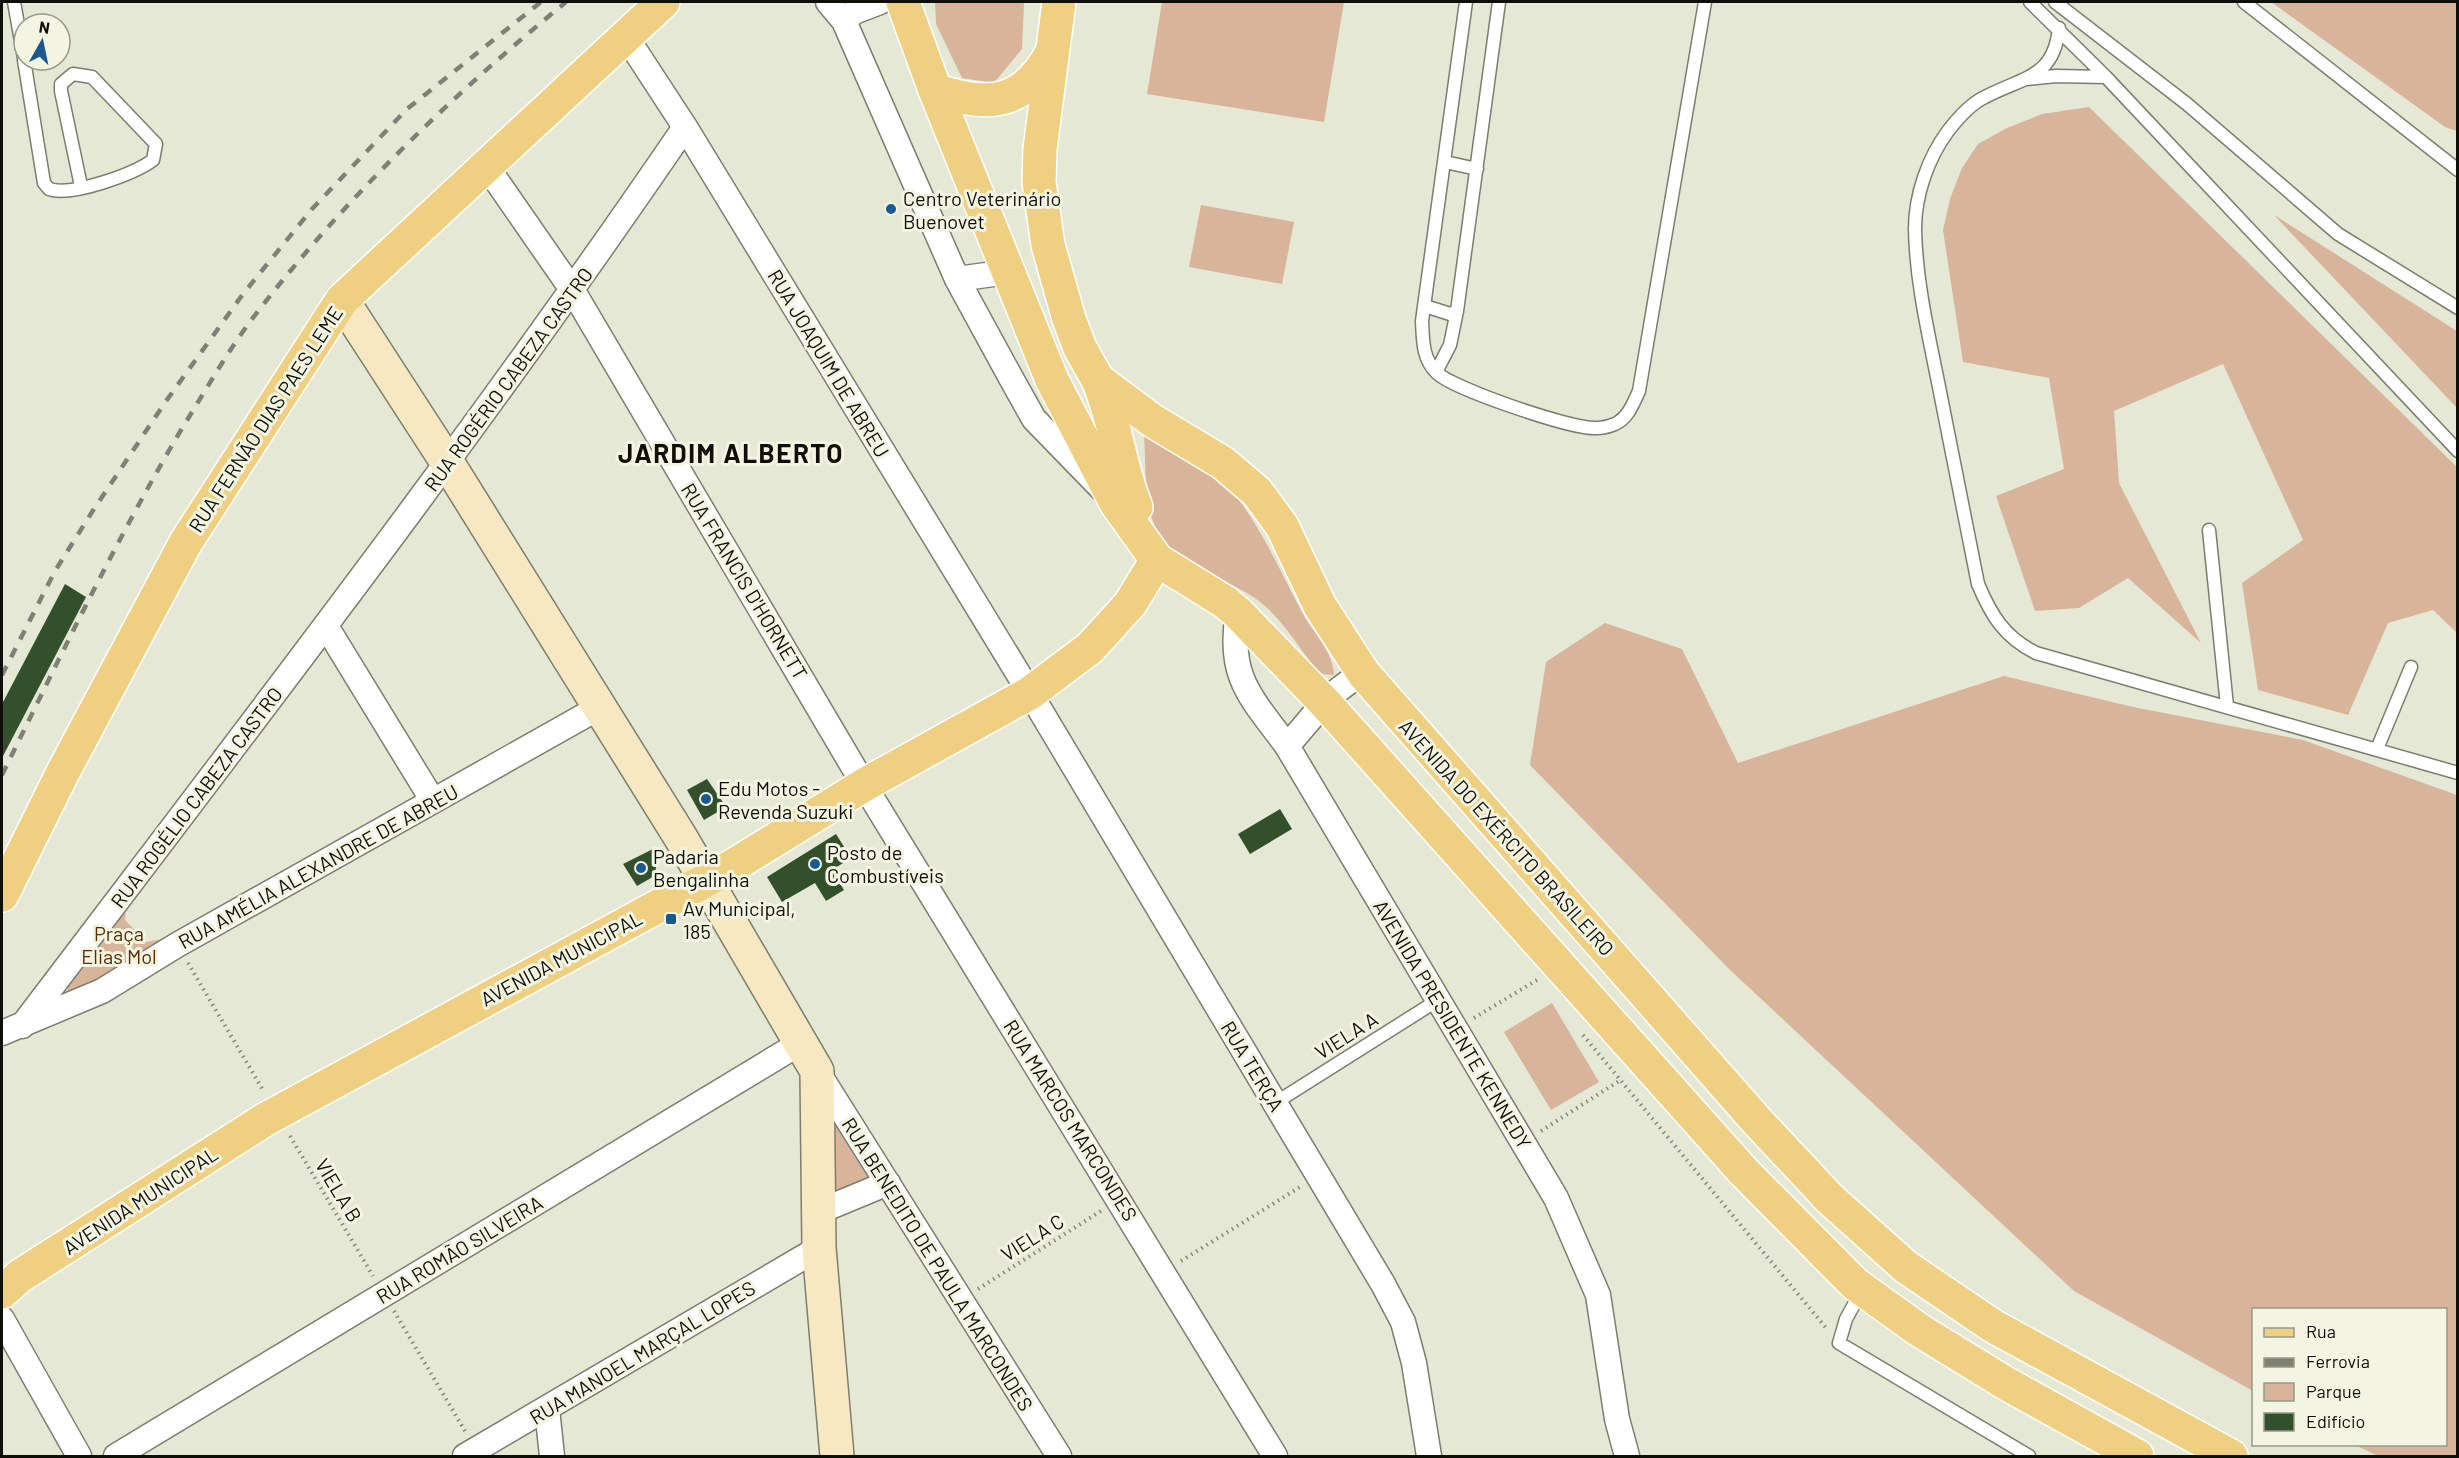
<svg xmlns="http://www.w3.org/2000/svg" width="2459" height="1458" font-family="Barlow,sans-serif">
	<style>
		.green { fill: #d8b49a }
		.building { fill: #33502c }
		.lines { fill: none; stroke-linecap: round; stroke-linejoin: round }
		.lane-casing { stroke: #7c7e6d; stroke-width: 15 }
		.street-casing { stroke: #7c7e6d; stroke-width: 27 }
		.secondary-casing { stroke: #7c7e6d; stroke-width: 36 }
		.primary-casing { stroke: #fff; stroke-width: 36 }
		.path { stroke: #85877a; stroke-width: 4; stroke-dasharray: 1.5 4.5; stroke-linecap: butt }
		.lane { stroke: #fff; stroke-width: 12 }
		.street { stroke: #fff; stroke-width: 24 }
		.secondary { stroke: #f7e8c1; stroke-width: 33 }
		.primary { stroke: #efd082; stroke-width: 33 }
		.rail { stroke: #7f8174; stroke-width: 4.5; stroke-dasharray: 10 10; stroke-linecap: butt }
		.poi-dot { fill: #1a598f; stroke: #f3f5e2; stroke-width: 2 }
		.labels { text-anchor: middle; dominant-baseline: central; stroke-width: 6; stroke-linejoin: round; paint-order: stroke }
		.poi-label { font-size: 20px; fill: #0e0f08; stroke: #f3f5e2; text-anchor: start }
		.street-label { font-size: 20px; fill: #0e0f08; stroke: #f3f5e2 }
		.park-label { font-size: 20px; fill: #572d05; stroke: #f3f5e2 }
		.district-label { font-size: 26px; font-weight: bold; letter-spacing: 1.5px; fill: #0e0f08; stroke: #f3f5e2 }
	</style>
	<rect width="100%" height="100%" fill="#e5e8d5"/>
	<path class="green" d="M935,2H1024L1022,49L994,83L962,78L936,24Z
		M1162,2H1344L1324,122L1147,94Z
		M2271,2H2457V131L2445,127Z
		M2089,107L2457,467V633L2433,610L2388,623L2348,715L2258,690L2242,583L2303,540L2223,364L2114,411L2119,483L2201,643L2128,578L2079,608L2035,611L1996,496L2064,469L2049,378L1963,362L1943,230L1950,199L1962,168L1978,144L2007,128L2042,114Z
		M1201,205L1294,222L1282,284L1189,267Z
		M2274,215L2457,331V408Z
		M1144,434L1155,437L1228,486C1261,525 1279,570 1303,614C1314,634 1333,651 1334,675L1320,674C1302,652 1286,625 1265,606C1250,592 1228,584 1210,574C1138,538 1148,505 1144,434Z
		M1605,623L1682,649L1738,763L2004,676L2133,707L2303,740L2457,795V1456H2378L2355,1445L2446,1444V1310H2254L2253,1391L2074,1291L1729,969L1530,765L1546,662Z
		M126,902L125,920L146,942L162,939L108,978L75,997L63,985Z
		M1552,1003L1599,1082L1551,1110L1504,1032Z
		M829,1107L868,1174V1185L843,1196L831,1190Z"/>
	<path class="building" d="M65,584L86,597L2,758V704Z
		M707,779L726,807L704,820L687,790Z
		M1280,809L1292,829L1250,854L1238,834Z
		M836,834L851,858L832,870L844,890L826,901L815,883L782,902L767,877Z
		M653,849L658,859L655,872L651,878L637,886L623,864Z"/>
	<g class="lines">
		<defs>
			<path id="lane" d="M14,2L24,58
				M1466,2L1422,321C1423,339 1422,359 1437,373C1454,389 1573,430 1597,428C1602,428 1610,426 1615,424C1628,418 1633,404 1639,391L1705,2
				M2030,2L2106,77L2458,451
				M2055,2L2187,104L2338,234L2458,308
				M2244,2L2458,170
				M2059,28C2054,78 2023,77 1985,97C1970,104 1958,118 1948,131C1928,158 1915,195 1915,229C1916,281 1928,332 1938,382C1951,449 1965,517 1978,584C1991,615 2004,637 2036,653L2458,773
				M24,60L44,183L49,189C71,197 134,174 153,160L156,144L92,77L73,74L61,84V91L81,186
				M2027,79L2056,76L2106,77
				M1445,162L1477,169
				M1425,306L1450,314L1457,311
				M1436,372L1450,345L1457,311L1499,2
				M2209,530L2227,706
				M2377,749L2411,667
				M1275,1103L1438,1000
				M1862,1290L1846,1319L1839,1343L2029,1456"/>
			<path id="street" d="M828,2L844,21L957,279L1011,378L1034,419L1102,489
				M844,21L854,12L880,2
				M625,35L685,127L1030,693L1383,1284L1403,1322L1414,1363L1429,1456
				M487,167L573,291L864,785L1275,1456
				M957,279L1008,272
				M1238,613C1227,677 1251,697 1287,746L1556,1198L1598,1295L1617,1419L1627,1456
				M326,626L433,801
				M1287,746C1310,721 1332,687 1364,674
				M22,1026C247,729 475,435 685,127
				M2,1033L102,991L177,945L600,707
				M817,1071L1059,1456
				M818,1212L888,1183
				M2,1319L79,1456
				M547,1409L552,1456
				M116,1456L802,1042
				M465,1456L819,1248"/>
			<path id="secondary" d="M342,300L447,462L681,838L817,1071L819,1248L837,1456"/>
			<path id="primary" d="M903,2L935,90L1052,380L1116,503L1157,560L1225,602L1238,613L1326,704L1744,1172L1855,1284L1919,1330L2007,1384L2137,1456
				M1059,2L1040,149L1039,182L1048,245L1069,319L1080,348L1098,380L1153,421L1223,463L1257,492L1282,526L1320,606L1364,674L1757,1121L1830,1199L1906,1267L1993,1326L2231,1456
				M935,90C988,108 1024,105 1052,52
				M1098,380C1116,423 1119,465 1136,507
				M2,895L63,772L186,542L342,300L663,2
				M2,1292L20,1276L266,1119L734,865L864,785L1030,693L1090,648L1130,604L1157,560"/>
		</defs>
		<use href="#lane" class="lane-casing"/>
		<use href="#street" class="street-casing"/>
		<use href="#secondary" class="secondary-casing"/>
		<use href="#primary" class="primary-casing"/>
		<path class="path" d="M188,963L263,1090
			M1474,1018L1537,980
			M1583,1035L1827,1329
			M1541,1131L1619,1081
			M290,1136L373,1276
			M1181,1261L1300,1187
			M978,1289L1101,1211
			M394,1311L465,1431"/>
		<use href="#lane" class="lane"/>
		<use href="#street" class="street"/>
		<use href="#secondary" class="secondary"/>
		<use href="#primary" class="primary"/>
		<path class="rail" d="M2,675L55,571L92,512L164,404L243,294L312,209L407,109L541,2
			M2,775C59,659 115,542 181,430C204,393 226,354 252,319C343,200 451,96 566,2"/>
	</g>
	<g class="poi-dot">
		<circle cx="891" cy="209" r="6"/>
		<circle cx="706" cy="799" r="6"/>
		<circle cx="815" cy="864" r="6"/>
		<circle cx="641" cy="868" r="6"/>
		<rect x="665" y="913" width="12" height="12" rx="3"/>
	</g>
	<g class="labels">
		<g class="poi-label">
			<text x="903" y="198">Centro Veterinário<tspan x="903" dy="23">Buenovet</tspan></text>
			<text x="718" y="788">Edu Motos -<tspan x="718" dy="23">Revenda Suzuki</tspan></text>
			<text x="827" y="852">Posto de<tspan x="827" dy="23">Combustíveis</tspan></text>
			<text x="653" y="856">Padaria<tspan x="653" dy="23">Bengalinha</tspan></text>
			<text x="683" y="908">Av Municipal,<tspan x="683" dy="23">185</tspan></text>
		</g>
		<g class="street-label">
			<text transform="translate(829 363) rotate(59)">RUA JOAQUIM DE ABREU</text>
			<text transform="translate(508 379) rotate(-54)">RUA ROGÉRIO CABEZA CASTRO</text>
			<text transform="translate(265 419) rotate(-57)">RUA FERNÃO DIAS PAES LEME</text>
			<text transform="translate(745 581) rotate(59)">RUA FRANCIS D'HORNETT</text>
			<text transform="translate(196 797) rotate(-53)">RUA ROGÉLIO CABEZA CASTRO</text>
			<text transform="translate(1507 837) rotate(48)">AVENIDA DO EXÉRCITO BRASILEIRO</text>
			<text transform="translate(318 866) rotate(-29)">RUA AMÉLIA ALEXANDRE DE ABREU</text>
			<text transform="translate(561 958) rotate(-28)">AVENIDA MUNICIPAL</text>
			<text transform="translate(1453 1024) rotate(59)">AVENIDA PRESIDENTE KENNEDY</text>
			<text transform="translate(1346 1035) rotate(-32)">VIELA A</text>
			<text transform="translate(1253 1066) rotate(59)">RUA TERÇA</text>
			<text transform="translate(1071 1120) rotate(58)">RUA MARCOS MARCONDES</text>
			<text transform="translate(339 1190) rotate(59)">VIELA B</text>
			<text transform="translate(140 1200) rotate(-33)">AVENIDA MUNICIPAL</text>
			<text transform="translate(1032 1237) rotate(-32)">VIELA C</text>
			<text transform="translate(459 1249) rotate(-31)">RUA ROMÃO SILVEIRA</text>
			<text transform="translate(938 1264) rotate(58)">RUA BENEDITO DE PAULA MARCONDES</text>
			<text transform="translate(642 1352) rotate(-31)">RUA MANOEL MARÇAL LOPES</text>
		</g>
		<g class="park-label">
			<text x="119" y="933">Praça<tspan x="119" dy="23">Elias Mol</tspan></text>
		</g>
		<g class="district-label">
			<text x="731" y="452">JARDIM ALBERTO</text>
		</g>
	</g>
	<rect width="2459" height="1458" fill="none" stroke="#0e0f08" stroke-width="6"/>
	<rect x="2252" y="1308" width="195" height="138" fill="#f3f5e2" stroke="#97998b" stroke-width="1.5"/>
	<rect x="2264" y="1328" width="30" height="9" fill="#efd082" stroke="#97998b" stroke-width="1.5"/>
	<text x="2306" y="1338" font-size="18" fill="#0e0f08">Rua</text>
	<rect x="2264" y="1358" width="30" height="9" fill="#7f8174" stroke="#97998b" stroke-width="1.5"/>
	<text x="2306" y="1368" font-size="18" fill="#0e0f08">Ferrovia</text>
	<rect x="2264" y="1383" width="30" height="18" fill="#d8b49a" stroke="#97998b" stroke-width="1.5"/>
	<text x="2306" y="1398" font-size="18" fill="#0e0f08">Parque</text>
	<rect x="2264" y="1413" width="30" height="18" fill="#33502c" stroke="#97998b" stroke-width="1.5"/>
	<text x="2306" y="1428" font-size="18" fill="#0e0f08">Edifício</text>
	<g transform="translate(42 42) rotate(9)"><circle r="28" fill="#f3f5e2" stroke="#97998b" stroke-width="1.5"/>
	<path d="M0-4.5L10 22L0 15L-10 22Z" fill="#1a598f"/>
	<text y="-9" font-size="16" font-weight="bold" text-anchor="middle" fill="#0e0f08">N</text>
	</g>
</svg>
